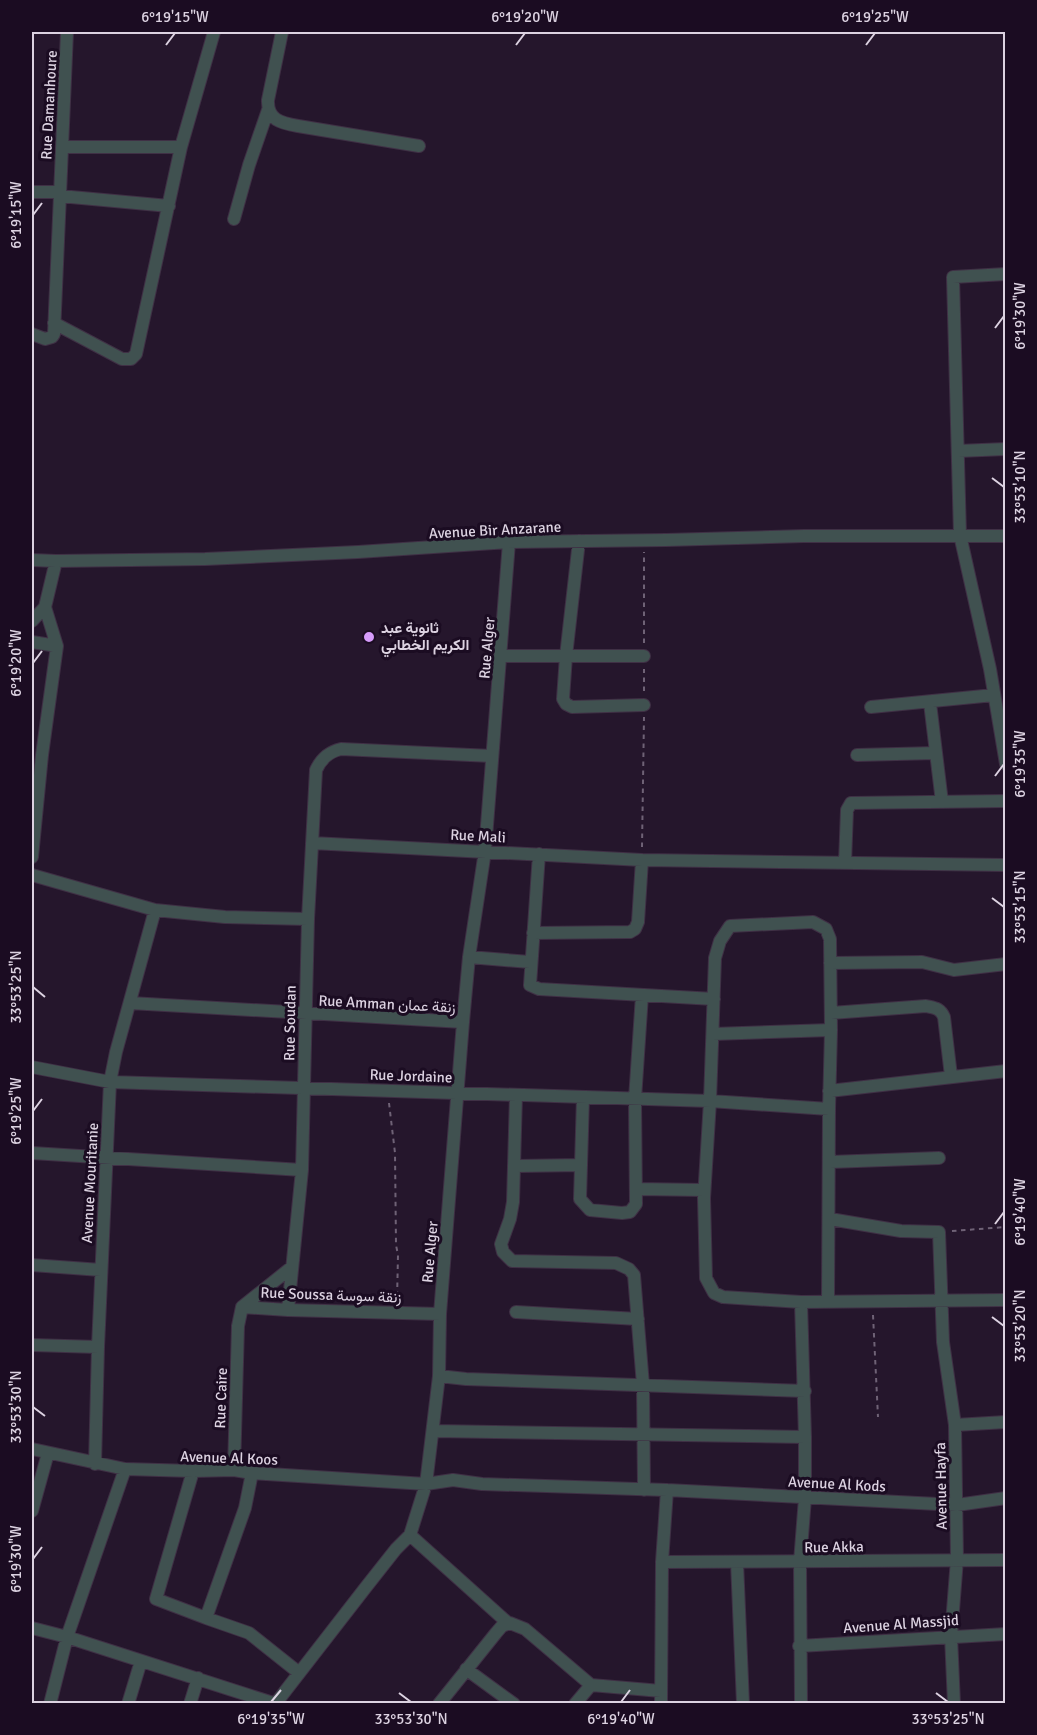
<svg xmlns="http://www.w3.org/2000/svg" width="1037" height="1735" font-family="Signika,Vazirmatn,sans-serif">
	<style>
		.lines { fill: none; stroke-linecap: round; stroke-linejoin: round }
		.minor-casing { stroke: #3f3045; stroke-width: 14 }
		.path { stroke: #6f6276; stroke-width: 2; stroke-dasharray: 4.5 4.5; stroke-linecap: butt }
		.minor { stroke: #405150; stroke-width: 12 }
		.ticks { fill: none; stroke: #dcd2e1; stroke-width: 2 }
		.poi-dot { fill: #d69bfa; stroke: #1b0c22; stroke-width: 2 }
		.labels { text-anchor: middle; dominant-baseline: central; stroke-width: 6; stroke-linejoin: round; paint-order: stroke }
		.street-label { font-size: 15px; fill: #dcd2e1; stroke: #1b0c22 }
		.poi-label { font-size: 15px; font-weight: bold; fill: #dcd2e1; stroke: #1b0c22; text-anchor: start }
		.neatline { fill: none; stroke: #dcd2e1; stroke-width: 2 }
		.ticks-label { font-size: 15px; text-anchor: middle; fill: #dcd2e1 }
	</style>
	<rect width="100%" height="100%" fill="#25162c"/>
	<g class="lines">
		<defs>
			<path id="minor" d="M282,32L268,100C267,120 281,123 298,126L419,146
				M62,147H181
				M32,192H60
				M60,196L169,206
				M234,219L249,165L268,110
				M1006,274L953,277L960,535L990,669L1006,764
				M54,323L122,359H131L136,354L181,147L214,32
				M32,334L45,339L52,337L54,334L67,32
				M958,451L1006,449
				M579,541L566,656L563,699L566,704L572,707L644,705
				M32,560L56,561L205,559L358,552L509,542L666,540L804,536H1006
				M32,621L45,607L56,561
				M32,642L57,646
				M502,656H644
				M930,703L942,802
				M871,707L994,695
				M857,755L936,753
				M312,843L642,860L1006,865
				M539,854L530,985L539,989L714,999
				M32,857L42,755L57,646L45,607
				M845,863L847,810L851,803L1006,801
				M32,875L155,910L225,917L308,919
				M533,933L630,932L635,929L638,922L642,860
				M469,957L530,962
				M830,963L922,962L954,970L1006,964
				M130,1003L463,1022
				M831,1013L926,1006C935,1008 940,1008 944,1017L951,1076
				M713,1034L831,1030
				M32,1067L110,1082L710,1101L829,1109
				M829,1091L1006,1071
				M516,1095L513,1202L510,1219L501,1244L503,1252L512,1261L616,1263L629,1269L634,1275L643,1385L644,1490
				M583,1097L580,1199L590,1210L622,1213L630,1212L636,1204L635,1099L642,995
				M32,1153L302,1170
				M830,1162L939,1158
				M516,1166L581,1165
				M636,1189L704,1190
				M830,1219L901,1231L939,1232L943,1342L955,1425L957,1559L951,1636L954,1704
				M32,1265L101,1270
				M801,1302L1006,1300
				M242,1307L292,1267
				M288,1310L302,1170L308,919L316,770C321,759 328,752 341,749L492,756
				M516,1312L638,1319
				M32,1345L98,1347
				M439,1376L466,1379L805,1391
				M955,1425L1006,1422
				M434,1431L805,1437
				M32,1449L125,1469L193,1471L234,1470L252,1473L426,1484L453,1480L482,1484L667,1490L957,1505L1006,1498
				M95,1464L98,1347L110,1082L116,1052L155,910
				M234,1470L238,1326L242,1307L288,1310L440,1314
				M193,1471L156,1599L206,1618L245,1508L252,1473
				M32,1511L48,1453
				M410,1535L508,1623
				M662,1562L1006,1560
				M737,1562L743,1704
				M206,1618L249,1633L298,1672
				M32,1628L67,1637L276,1704
				M799,1646L1006,1634
				M466,1669L514,1704
				M276,1703L366,1587L396,1549L410,1535L426,1484L439,1376L440,1314L463,1022L469,957L485,851L509,542
				M50,1704L67,1637L125,1469
				M128,1704L141,1661
				M190,1704L198,1678
				M439,1704L496,1633L502,1626L510,1623L525,1629L591,1685L661,1691
				M575,1704L591,1685
				M661,1704L662,1562L667,1490
				M801,1704L800,1562L805,1498V1437L801,1302L723,1297L714,1293L706,1278L704,1198L710,1101L715,958L720,941L730,926L813,922L826,929L830,939L831,1030L829,1109L828,1302"/>
		</defs>
		<use href="#minor" class="minor-casing"/>
		<path class="path" d="M644,643V552
			M644,691V669
			M642,847L644,717
			M389,1103L395,1153L396,1245L398,1255L397,1300
			M952,1231L1006,1227
			M873,1315L878,1417"/>
		<use href="#minor" class="minor"/>
	</g>
	<path class="ticks" d="M166,45L175,33M516,45L525,33M866,45L875,33M33,215L42,203M995,328L1004,316M992,478L1004,487M33,663L42,651M995,776L1004,764M992,898L1004,907M33,987L45,997M33,1111L42,1099M995,1224L1004,1212M992,1317L1004,1326M33,1407L45,1416M33,1559L42,1547M399,1693L411,1702M936,1693L948,1702M271,1702L281,1690M621,1702L630,1690"/>
	<circle class="poi-dot" cx="369" cy="637" r="6"/>
	<g class="labels">
		<g class="street-label">
			<text transform="translate(49 105) rotate(-87)">Rue Damanhoure</text>
			<text transform="translate(495 530) rotate(-3)">Avenue Bir Anzarane</text>
			<text transform="translate(487 648) rotate(-85)">Rue Alger</text>
			<text transform="translate(478 836) rotate(3)">Rue Mali</text>
			<text transform="translate(387 1004) rotate(3)">Rue Amman زنقة عمان</text>
			<text transform="translate(290 1023) rotate(-89)">Rue Soudan</text>
			<text transform="translate(411 1076) rotate(2)">Rue Jordaine</text>
			<text transform="translate(90 1183) rotate(-87)">Avenue Mouritanie</text>
			<text transform="translate(430 1252) rotate(-85)">Rue Alger</text>
			<text transform="translate(331 1295) rotate(2)">Rue Soussa زنقة سوسة</text>
			<text transform="translate(221 1398) rotate(-88)">Rue Caire</text>
			<text transform="translate(229 1458) rotate(2)">Avenue Al Koos</text>
			<text transform="translate(837 1484) rotate(3)">Avenue Al Kods</text>
			<text transform="translate(941 1486) rotate(-91)">Avenue Hayfa</text>
			<text transform="translate(834 1547) rotate(-1)">Rue Akka</text>
			<text transform="translate(901 1624) rotate(-4)">Avenue Al Massjid</text>
		</g>
		<g class="poi-label">
			<text x="381" y="628">ثانوية عبد<tspan x="381" dy="17">الكريم الخطابي</tspan></text>
		</g>
	</g>
	<rect width="1037" height="1735" fill="none" stroke="#1b0c22" stroke-width="66"/>
	<rect x="33" y="33" width="971" height="1669" class="neatline"/>
	<g class="ticks-label">
		<text x="175" y="22">6°19'15"W</text>
		<text x="525" y="22">6°19'20"W</text>
		<text x="875" y="22">6°19'25"W</text>
		<text transform="translate(16 215) rotate(-90)" y="5">6°19'15"W</text>
		<text transform="translate(1020 316) rotate(-90)" y="5">6°19'30"W</text>
		<text transform="translate(1020 487) rotate(-90)" y="5">33°53'10"N</text>
		<text transform="translate(16 663) rotate(-90)" y="5">6°19'20"W</text>
		<text transform="translate(1020 764) rotate(-90)" y="5">6°19'35"W</text>
		<text transform="translate(1020 907) rotate(-90)" y="5">33°53'15"N</text>
		<text transform="translate(16 987) rotate(-90)" y="5">33°53'25"N</text>
		<text transform="translate(16 1111) rotate(-90)" y="5">6°19'25"W</text>
		<text transform="translate(1020 1212) rotate(-90)" y="5">6°19'40"W</text>
		<text transform="translate(1020 1326) rotate(-90)" y="5">33°53'20"N</text>
		<text transform="translate(16 1407) rotate(-90)" y="5">33°53'30"N</text>
		<text transform="translate(16 1559) rotate(-90)" y="5">6°19'30"W</text>
		<text x="271" y="1724">6°19'35"W</text>
		<text x="411" y="1724">33°53'30"N</text>
		<text x="621" y="1724">6°19'40"W</text>
		<text x="948" y="1724">33°53'25"N</text>
	</g>
</svg>
